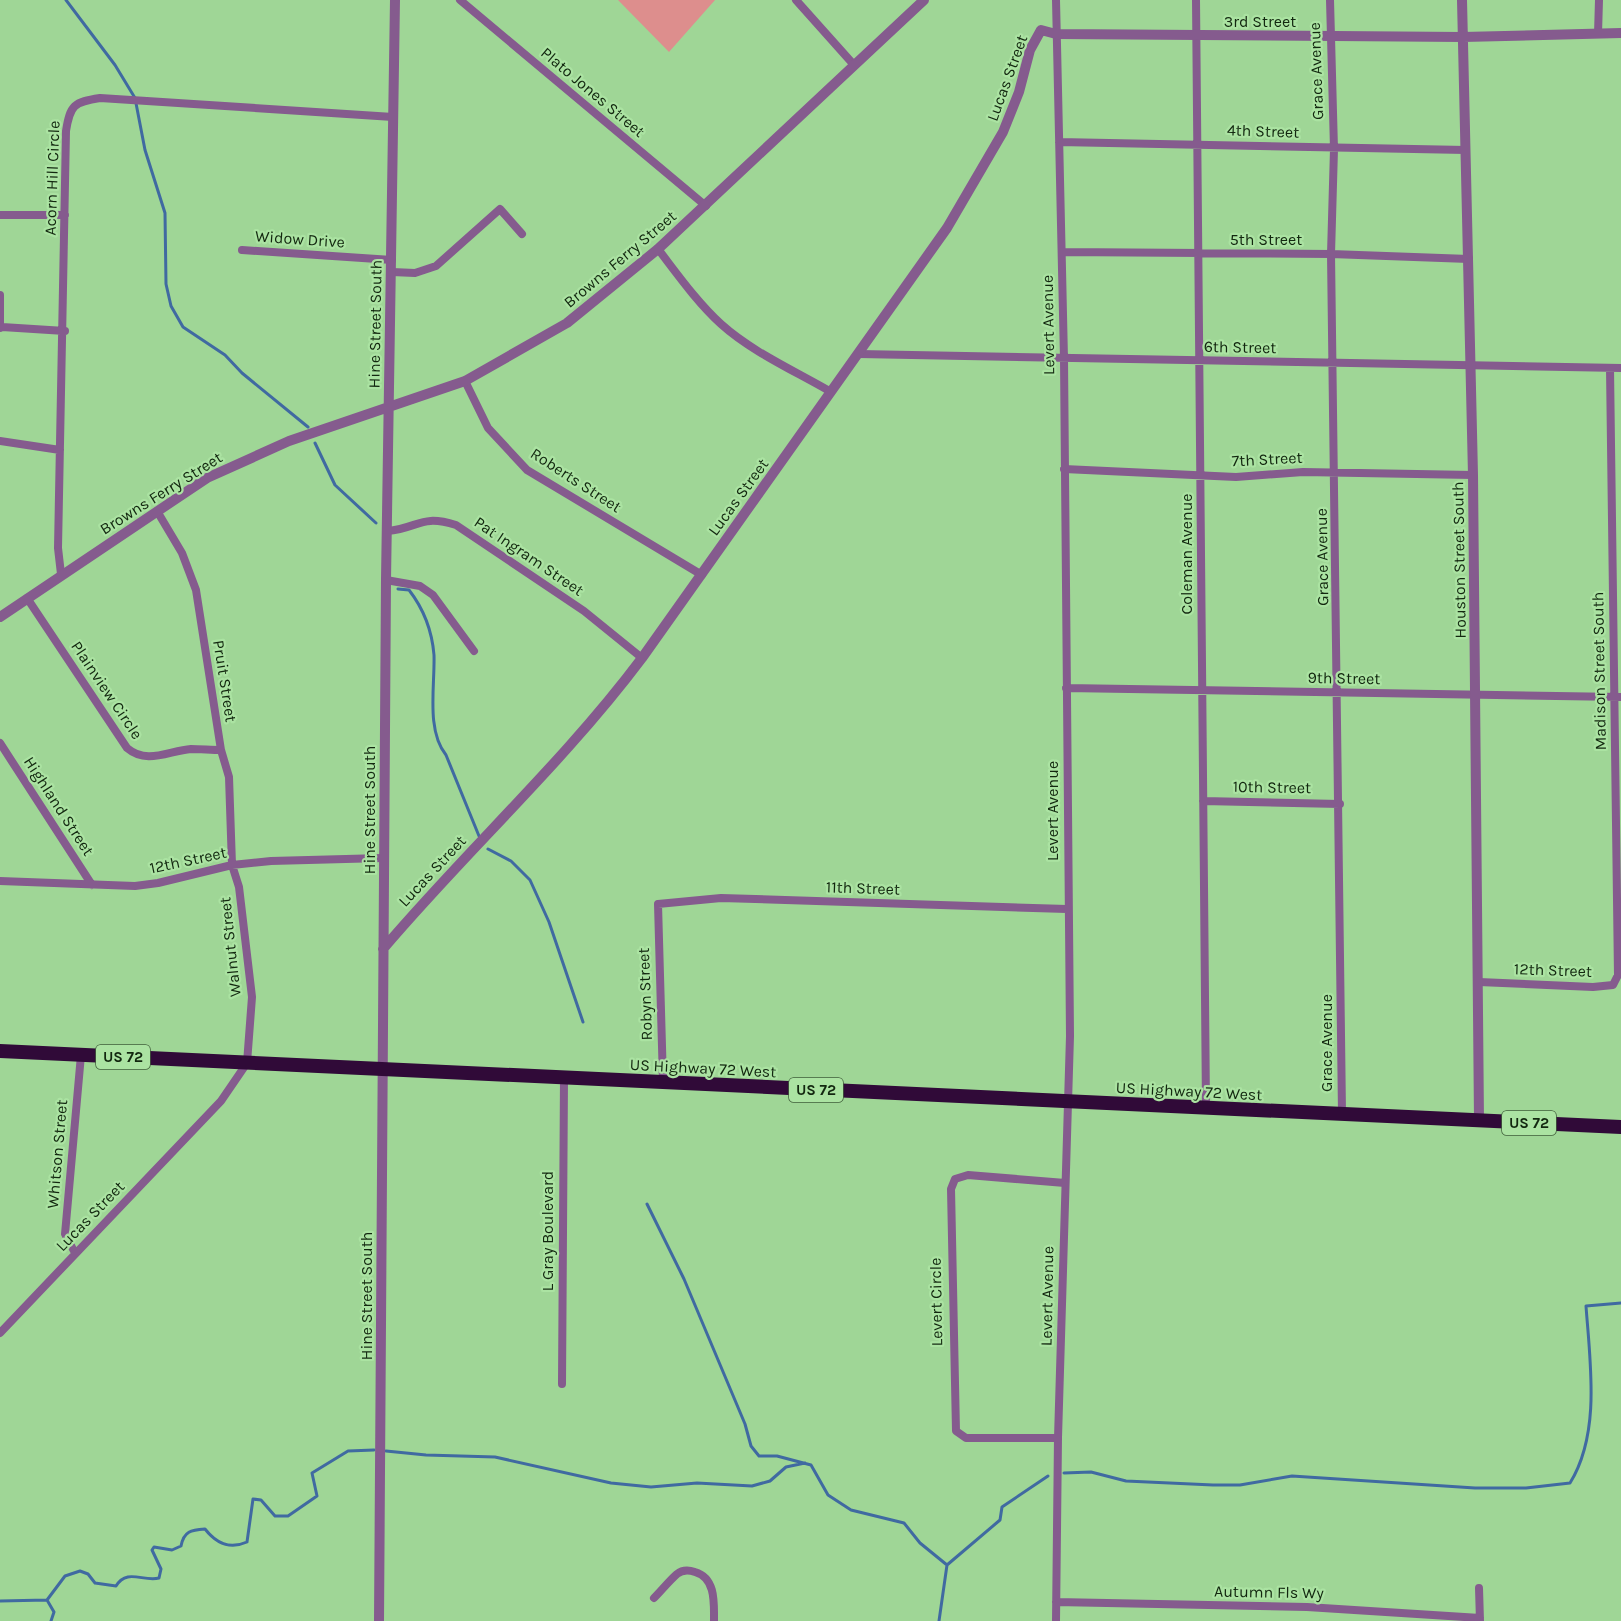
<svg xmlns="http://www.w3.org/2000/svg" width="1621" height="1621" font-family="Karla,sans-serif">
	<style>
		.green { fill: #dd8e8d }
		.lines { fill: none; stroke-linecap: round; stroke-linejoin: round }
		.stream { stroke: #406aa1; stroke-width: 3 }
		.minor { stroke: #855b8e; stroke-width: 8 }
		.tertiary { stroke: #855b8e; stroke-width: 10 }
		.trunk { stroke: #300a38; stroke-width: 14 }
		.labels { text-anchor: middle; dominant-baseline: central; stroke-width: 4.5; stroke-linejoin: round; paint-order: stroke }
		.shield { fill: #abe3a2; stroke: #405f3b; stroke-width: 1.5 }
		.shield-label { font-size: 15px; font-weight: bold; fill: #12270f }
		.street-label { font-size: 16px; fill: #12270f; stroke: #abe3a2 }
	</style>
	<rect width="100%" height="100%" fill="#9fd696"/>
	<path class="green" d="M618,0H715L669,52Z"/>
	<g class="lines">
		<path class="stream" d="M66,0L115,65L135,98L145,150L165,213L166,284L171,306L183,327L225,355L242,373L308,427
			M315,443L335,485L376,523
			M398,589L409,590C423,608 432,631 434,655C435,686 426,730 446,755L479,836
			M488,849L511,861L530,880L549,922L583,1022
			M647,1204L684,1279L745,1424L751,1446L759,1456H777L811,1465L828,1495L851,1510L904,1523L920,1543L947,1565
			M386,1451L426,1455L495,1457L611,1483L651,1487L697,1483L752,1486L770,1481L786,1467L805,1463
			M1064,1473L1091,1472L1126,1481L1213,1485H1240L1292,1476L1475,1488H1526L1570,1483C1601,1433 1590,1362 1586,1306L1621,1303
			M47,1600L65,1576L80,1571L88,1574L95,1583L116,1586C127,1568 143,1582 159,1578L161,1569L152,1550L154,1547L172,1550L181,1546C184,1531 191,1530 205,1529C216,1543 229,1550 247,1542L253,1499L261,1500L275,1516H288L317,1496L312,1473L348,1451L374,1450
			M47,1600L54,1612L51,1621
			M0,1601L47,1600
			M939,1621L947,1565L1000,1520L1002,1507L1048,1476"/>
		<path class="minor" d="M460,0L706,206
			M796,0L854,65
			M1056,0L1064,359L1070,1036L1058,1438L1056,1621
			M1196,0L1206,1108
			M1330,0L1334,149L1331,254L1342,1113
			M1598,34L1599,0
			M1059,142L1466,150
			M0,215H65
			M658,249C678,275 697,302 721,324C752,352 795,371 831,392
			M242,250L392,260
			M1062,252L1331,254L1469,259
			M392,272L415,273L436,266L500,209L522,234
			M0,295V328
			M2,327L65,331
			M859,354L1621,368
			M465,381L488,428L527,470L702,575
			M0,441L60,450
			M1064,469L1236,477L1303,472L1473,475
			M387,531C420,528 420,514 456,525L584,611L642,658
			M61,574L58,548L66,131C70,105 74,102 100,98L393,117
			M386,580L420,586L433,595L474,651
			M27,598L127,748C147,765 168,751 191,749C201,749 211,750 221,750
			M1066,688L1621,697
			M0,743L92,885
			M1203,801L1340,804
			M0,881L135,886L158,883L232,865L271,861L383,858
			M1479,982L1593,987L1613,985L1618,975L1610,368
			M663,1082L658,904L721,898L1067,909
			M75,1253L65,1234L81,1055
			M0,1333L221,1101L247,1063L252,997L239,887L232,865L229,777L221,750L196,590L182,553L157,511
			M562,1384L564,1078
			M1058,1438H966L956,1431L951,1189L955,1179L968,1175L1065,1183
			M1479,1588L1480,1621
			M654,1598C661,1591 669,1581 677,1574C682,1570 689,1570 695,1572C716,1578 714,1603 714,1621
			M1056,1602L1307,1607L1480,1618"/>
		<path class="tertiary" d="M1462,0L1473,475L1479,1120
			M0,617L207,478L289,441L465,381L567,323L658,249L924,0
			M383,949C467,850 564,762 642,658L947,228L1003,132L1019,92L1030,50L1041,30L1056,34L1463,37L1621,33
			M379,1621L386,580L395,0"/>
		<path class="trunk" d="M0,1051L1621,1127"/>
	</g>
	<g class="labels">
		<g class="shield">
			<rect x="96" y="1045" width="54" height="24" rx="4.5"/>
			<rect x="789" y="1078" width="54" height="24" rx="4.5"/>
			<rect x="1502" y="1111" width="54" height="24" rx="4.5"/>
		</g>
		<g class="shield-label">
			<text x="123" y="1057">US 72</text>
			<text x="816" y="1090">US 72</text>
			<text x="1529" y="1123">US 72</text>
		</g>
		<g class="street-label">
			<text x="1260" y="21">3rd Street</text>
			<text transform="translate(1316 71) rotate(-92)">Grace Avenue</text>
			<text transform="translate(1007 78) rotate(-70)">Lucas Street</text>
			<text transform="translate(593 92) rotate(40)">Plato Jones Street</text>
			<text transform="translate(1263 131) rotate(2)">4th Street</text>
			<text transform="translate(52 178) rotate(-88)">Acorn Hill Circle</text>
			<text transform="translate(300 239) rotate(4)">Widow Drive</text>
			<text x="1266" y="239">5th Street</text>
			<text transform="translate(620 259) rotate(-40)">Browns Ferry Street</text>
			<text transform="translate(375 324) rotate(-89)">Hine Street South</text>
			<text transform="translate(1048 325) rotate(-91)">Levert Avenue</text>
			<text transform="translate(1240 347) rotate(1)">6th Street</text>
			<text transform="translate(1267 459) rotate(-3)">7th Street</text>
			<text transform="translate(576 480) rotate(33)">Roberts Street</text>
			<text transform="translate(161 493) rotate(-32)">Browns Ferry Street</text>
			<text transform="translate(738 497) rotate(-54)">Lucas Street</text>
			<text transform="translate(1186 554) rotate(-90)">Coleman Avenue</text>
			<text transform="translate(529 556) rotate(34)">Pat Ingram Street</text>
			<text transform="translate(1322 557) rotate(-91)">Grace Avenue</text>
			<text transform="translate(1459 560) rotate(-91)">Houston Street South</text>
			<text transform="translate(1599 671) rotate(-91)">Madison Street South</text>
			<text transform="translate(1344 678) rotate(1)">9th Street</text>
			<text transform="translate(225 681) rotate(81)">Pruit Street</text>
			<text transform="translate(107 690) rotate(56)">Plainview Circle</text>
			<text transform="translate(1272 787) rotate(1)">10th Street</text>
			<text transform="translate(59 806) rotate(57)">Highland Street</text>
			<text transform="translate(369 810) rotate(-90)">Hine Street South</text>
			<text transform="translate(1052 811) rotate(-90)">Levert Avenue</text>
			<text transform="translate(188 860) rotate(-12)">12th Street</text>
			<text transform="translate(432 871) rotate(-47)">Lucas Street</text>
			<text transform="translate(863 888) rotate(2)">11th Street</text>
			<text transform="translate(230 947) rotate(-96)">Walnut Street</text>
			<text transform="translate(1553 970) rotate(2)">12th Street</text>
			<text transform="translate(645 994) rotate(-92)">Robyn Street</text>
			<text transform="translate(1326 1043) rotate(-90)">Grace Avenue</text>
			<text transform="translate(703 1068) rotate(3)">US Highway 72 West</text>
			<text transform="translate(1189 1091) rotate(3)">US Highway 72 West</text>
			<text transform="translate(57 1154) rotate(-85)">Whitson Street</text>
			<text transform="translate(90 1216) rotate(-46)">Lucas Street</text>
			<text transform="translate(547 1231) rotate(-90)">L Gray Boulevard</text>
			<text transform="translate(366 1296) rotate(-90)">Hine Street South</text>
			<text transform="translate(1047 1296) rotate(-89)">Levert Avenue</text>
			<text transform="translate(936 1302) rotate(-91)">Levert Circle</text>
			<text transform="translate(1269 1592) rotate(1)">Autumn Fls Wy</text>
		</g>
	</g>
</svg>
